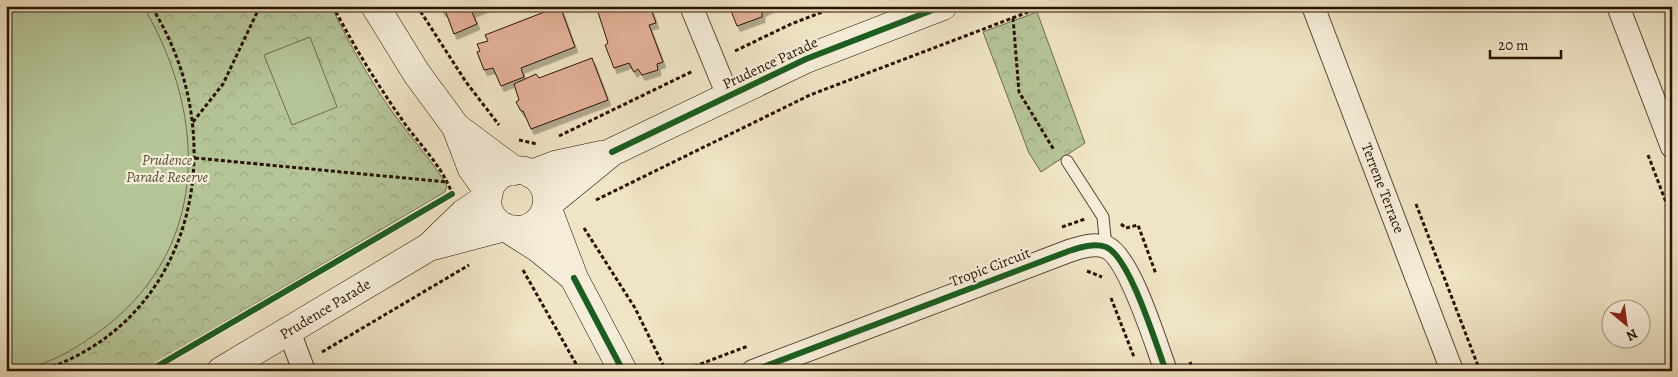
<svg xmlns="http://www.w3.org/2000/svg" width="1678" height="377" font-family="Alegreya,serif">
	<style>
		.park { fill: url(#park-crowns); stroke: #706b4c }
		.garden { fill: #b5c598; stroke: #706b4c }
		.building { fill: #e3b198; stroke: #2a1100; filter: url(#shadow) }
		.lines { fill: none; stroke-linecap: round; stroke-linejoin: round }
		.lane-casing { stroke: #5b4631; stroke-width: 13 }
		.street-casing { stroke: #5b4631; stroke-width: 24 }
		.secondary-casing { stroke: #2a1100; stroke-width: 29 }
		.path { stroke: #2a1100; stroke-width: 3; stroke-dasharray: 4 2.5; stroke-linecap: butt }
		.lane { stroke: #f5edd9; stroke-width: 11 }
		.street { stroke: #f5edd9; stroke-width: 22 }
		.secondary { stroke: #f5edd9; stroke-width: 28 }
		.cycleway-casing { stroke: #f5edd9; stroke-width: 9 }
		.cycleway { stroke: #1b5e20; stroke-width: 6 }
		.labels { text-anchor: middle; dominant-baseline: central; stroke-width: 4.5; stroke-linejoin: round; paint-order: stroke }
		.street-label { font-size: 15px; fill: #2a1100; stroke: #f5edd9 }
		.park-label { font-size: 15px; font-style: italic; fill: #5b5035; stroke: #f5edd9 }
	</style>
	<defs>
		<pattern id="park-crowns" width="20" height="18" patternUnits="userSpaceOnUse" patternTransform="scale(1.25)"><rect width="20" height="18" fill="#b5c598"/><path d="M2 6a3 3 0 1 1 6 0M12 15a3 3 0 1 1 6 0" fill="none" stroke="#9ca881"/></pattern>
		<filter id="shadow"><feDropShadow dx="3" dy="5.5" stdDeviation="0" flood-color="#0004"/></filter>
	</defs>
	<rect width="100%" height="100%" fill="#efe4c5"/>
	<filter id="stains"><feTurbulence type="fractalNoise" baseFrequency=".004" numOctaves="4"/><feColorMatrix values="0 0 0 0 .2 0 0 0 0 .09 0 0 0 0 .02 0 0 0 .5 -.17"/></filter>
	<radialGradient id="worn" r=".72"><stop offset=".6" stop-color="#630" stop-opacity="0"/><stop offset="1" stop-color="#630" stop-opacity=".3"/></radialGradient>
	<path class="park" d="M6,6H331C351,47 374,88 402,125C417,145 434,163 447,186L445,192L141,371H6Z
		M1037,12L1085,143L1041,172L1029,153L983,32Z"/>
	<path class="garden" d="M6,6H143C210,119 210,256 93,336C69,353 36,371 6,371Z
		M310,37L337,107L292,125L264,55Z"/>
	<path class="building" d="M440,6H487L472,12L477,24L454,34L445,10L442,11Z
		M560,6L575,47L521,68L524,77L501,86L493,68L484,70L477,52L480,51L477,44L488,41L485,35Z
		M596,6H650L656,23L649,25L663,62L657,64L658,70L642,75L638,69L634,72L629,63L614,68L605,45L608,43Z
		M729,6H773L762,11V17L737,26Z
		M592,58L608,100L531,129L523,111H521L516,102L519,100L514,84L536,74L539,78Z"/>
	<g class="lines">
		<defs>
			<path id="lane" d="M1067,161L1103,217L1106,247"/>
			<path id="street" d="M691,6L728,96
				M1313,6L1452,371
				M1618,6L1672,147
				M289,331L304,371
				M753,371L1069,251C1081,247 1094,243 1106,247C1130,257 1156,345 1166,371"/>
			<path id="secondary" d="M375,6L417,74L456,127L472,169L489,192
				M456,127L515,171
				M487 200a30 30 0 1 1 60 0a30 30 0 1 1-60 0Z
				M531,174L555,165L601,155
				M547,205L612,152L806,59L943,6
				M547,207L574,278L623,371
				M508,229L538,248L571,275
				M433,246L505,227
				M221,371L429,247L464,213L488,197"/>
		</defs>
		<use href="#lane" class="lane-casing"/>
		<use href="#street" class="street-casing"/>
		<use href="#secondary" class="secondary-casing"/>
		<path class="path" d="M333,6C354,47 379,87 405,124C421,146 441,165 451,191
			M417,6L466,82L499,125
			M1013,18L1019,92L1054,150
			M735,51L791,24L838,6
			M193,122L223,84L260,6
			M559,136L693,71
			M519,140L537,144
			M1648,155L1672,218
			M195,158L447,182
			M596,200L810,95L1044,6
			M1416,204L1480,371
			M1121,224L1126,228L1138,225L1156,274
			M1062,227L1085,219
			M584,228L635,308L666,371
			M523,270L580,371
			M1087,271L1102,277
			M1111,298L1134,357
			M322,352L469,265
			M1190,362L1193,371
			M40,371C197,321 234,136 151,6
			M682,371L748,346"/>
		<use href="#lane" class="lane"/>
		<use href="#street" class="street"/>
		<use href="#secondary" class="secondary"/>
		<defs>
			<path id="cycleway" d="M612,152L806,59L943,6
				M574,278L623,371
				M149,371L452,194
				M753,371L1069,251C1081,247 1094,243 1106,247C1130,257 1156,345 1166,371"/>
		</defs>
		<use href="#cycleway" class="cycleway-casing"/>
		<use href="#cycleway" class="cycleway"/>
	</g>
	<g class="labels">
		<g class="street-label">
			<text transform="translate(770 63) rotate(-25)">Prudence Parade</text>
			<text transform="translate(1383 188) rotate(69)">Terrene Terrace</text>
			<text transform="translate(990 267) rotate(-21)">Tropic Circuit</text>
			<text transform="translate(325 309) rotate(-31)">Prudence Parade</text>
		</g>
		<g class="park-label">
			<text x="167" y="160">Prudence<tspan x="167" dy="17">Parade Reserve</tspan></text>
		</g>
	</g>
	<rect width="1678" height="377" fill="none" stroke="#efe4c5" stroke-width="25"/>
	<rect x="8" y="8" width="1663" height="362" fill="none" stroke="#2a1100" stroke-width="2.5"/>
	<rect x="12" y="12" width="1653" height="352" fill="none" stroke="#2a1100"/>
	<g transform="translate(1626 324) rotate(151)"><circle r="24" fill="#f5edd9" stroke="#a49582"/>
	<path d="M0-4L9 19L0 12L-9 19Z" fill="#8f2418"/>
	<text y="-8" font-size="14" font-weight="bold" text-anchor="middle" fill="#2a1100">N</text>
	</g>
	<path d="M1490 50v8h71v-8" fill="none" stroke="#2a1100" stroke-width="2.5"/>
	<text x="1498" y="50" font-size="15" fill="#2a1100" stroke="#f5edd9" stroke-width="4" paint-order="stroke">20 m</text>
	<rect width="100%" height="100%" filter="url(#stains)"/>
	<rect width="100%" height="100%" fill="url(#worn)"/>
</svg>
